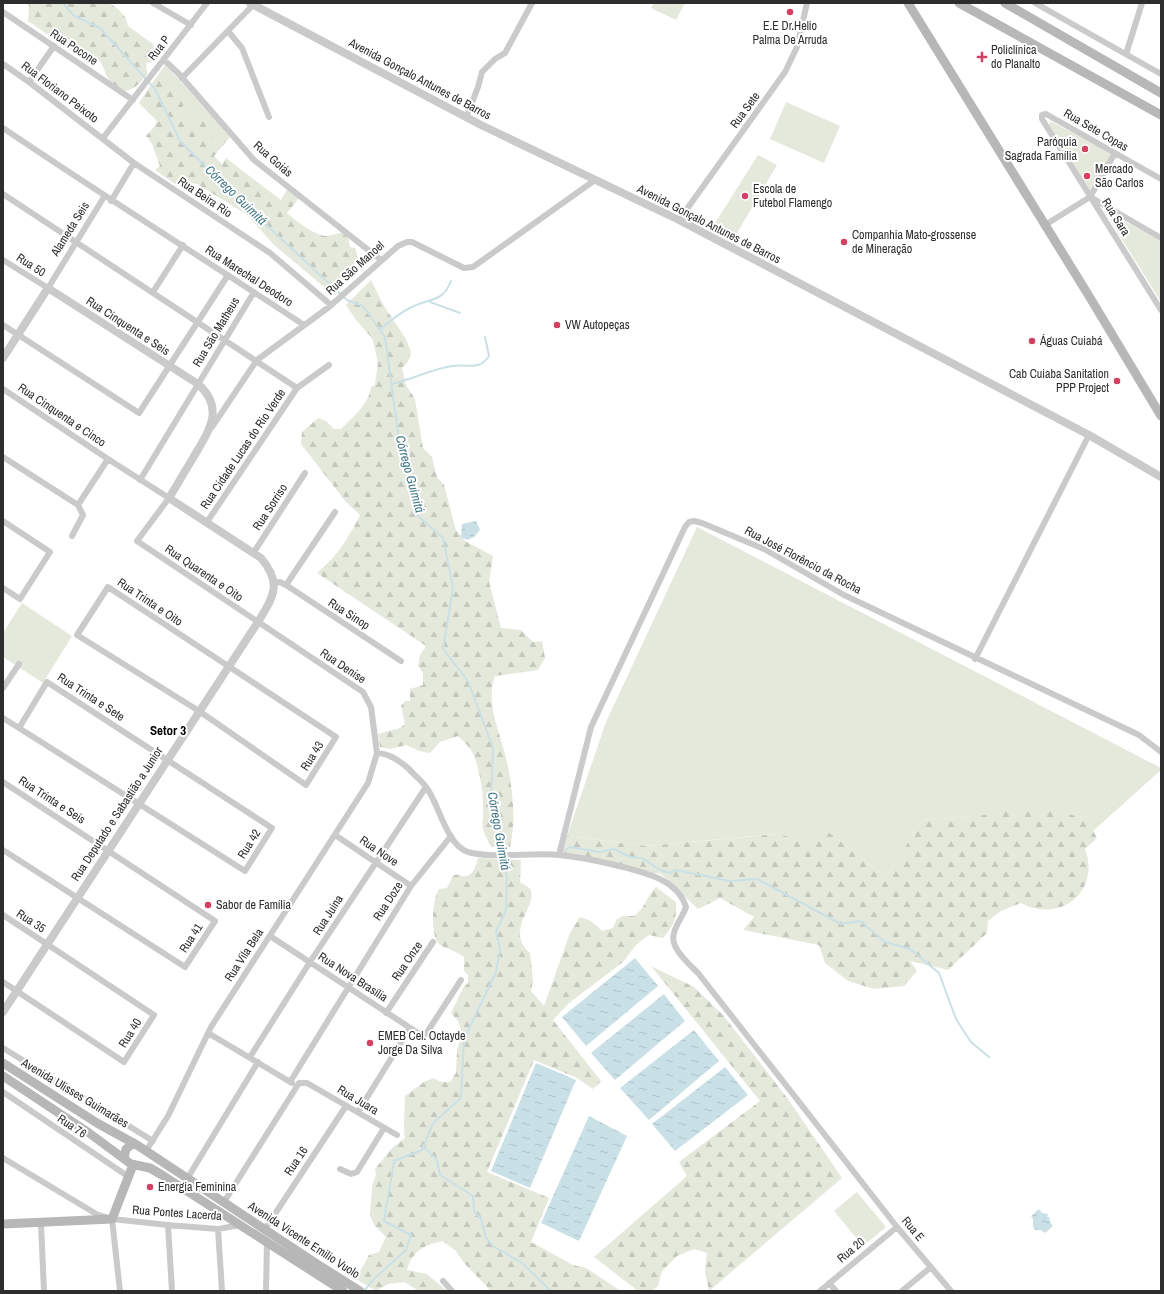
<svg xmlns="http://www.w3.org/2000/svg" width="1164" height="1294" font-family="'Archivo Narrow',sans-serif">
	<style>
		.green { fill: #e5e9dc }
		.forest { fill: url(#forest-firs) }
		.water { fill: url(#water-ripples) }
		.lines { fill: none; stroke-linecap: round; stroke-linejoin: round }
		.stream { stroke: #cae0e7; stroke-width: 2 }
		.minor { stroke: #cacaca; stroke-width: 6 }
		.tertiary { stroke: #cacaca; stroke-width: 8 }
		.secondary { stroke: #b7b7b7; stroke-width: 9 }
		.poi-dot { fill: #d24161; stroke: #fff; stroke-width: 1.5 }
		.labels { text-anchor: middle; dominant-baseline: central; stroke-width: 4; stroke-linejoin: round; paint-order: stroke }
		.poi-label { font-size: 12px; fill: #2d2d2d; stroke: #fff; text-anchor: start }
		.street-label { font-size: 12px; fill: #2d2d2d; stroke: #fff }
		.water-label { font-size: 13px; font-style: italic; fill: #447786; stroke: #fff }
		.neighbourhood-label { font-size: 13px; font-weight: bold; fill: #000; stroke: #fff }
	</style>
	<defs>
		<pattern id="forest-firs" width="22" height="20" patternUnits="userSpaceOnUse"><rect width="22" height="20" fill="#e5e9dc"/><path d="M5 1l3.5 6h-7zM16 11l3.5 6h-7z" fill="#c5c8bd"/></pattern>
		<pattern id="water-ripples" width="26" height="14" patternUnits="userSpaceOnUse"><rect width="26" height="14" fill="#cae0e7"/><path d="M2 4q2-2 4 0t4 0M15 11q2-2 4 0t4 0" fill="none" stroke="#aec0c6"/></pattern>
	</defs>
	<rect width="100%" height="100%" fill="#fff"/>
	<path class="green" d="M654,3H685L676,20L651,8Z
		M165,65L180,80L230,137L211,159L150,86Z
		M786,102L840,126L824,163L770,139Z
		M1050,121L1112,153L1091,189H1089L1049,125Z
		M758,155L777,165L734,238L712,228Z
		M1115,216L1161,241V302L1110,220Z
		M697,527L1161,768V770L1093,831L1087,820L1064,812L922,820L886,878L826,830L814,844L776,834L646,846L567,836L606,722Z
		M22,603L72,636L43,683L3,657V633Z
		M857,1192L886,1227L863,1246L834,1211Z"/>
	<path class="forest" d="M20,3H109L118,9L126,18L128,26L153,44L155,52L152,62L146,63L147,74C136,89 125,99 110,81C103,72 105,62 92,55C85,59 81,56 75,53L28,21L29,6L27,3Z
		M165,78H173L178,81L176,85L184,90L183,96L186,103L180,109V114C192,129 200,108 215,118C219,121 222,127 226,131H217L205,134C213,139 220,136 228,139L214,156L222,164L226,158L281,200L288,188L300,197L287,213C296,221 314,235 326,236C331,236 336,233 342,233L348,237L350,247L355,248L358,257L356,263L345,270C346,279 341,291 334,294L330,292L274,245L246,214L197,184L191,183L178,186L155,170L160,166L152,144L146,136L154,127L157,121L139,103L153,82Z
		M371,280L384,306L406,339L411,352L408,362L402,368L406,385L415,399L423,448L432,457L437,477L444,485L456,530L465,541L493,556L489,582L501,628L521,630L533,642L542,641L545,658L538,670L495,676C484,705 503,738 508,767C513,793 516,821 510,847H492C478,825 484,826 483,803C483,790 478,761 471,750C468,745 462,740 458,736L440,742L430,753L419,751L406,745L390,749L380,747L378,734L400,728L405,724L401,706L405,701H410V689L423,685V673L418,666L420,655L426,646L317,573C338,555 348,539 360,515L346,502L301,444L302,432L318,418L326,421L334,429H341C353,417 369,404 371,387L375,385L378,362L372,338L356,320L346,305Z
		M1028,807L1064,812L1087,820L1097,838L1085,849C1101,891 1060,924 1021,903L1001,911L988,921L987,933L948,970L910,961L917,971L904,986L874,989L848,981L825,963L819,945L743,930L754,917L720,898L698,909L661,874L561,853L567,836L646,846L777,834L814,843L826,830L886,878L922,820L973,817Z
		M478,858L521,860L520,882C523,884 528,886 530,889C540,904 503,930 530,953L533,980L531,991L544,1006L570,933L580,917L591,921L602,931L613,928L617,919L623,916H634C648,905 645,898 656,887L676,902C677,918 674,926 663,938L649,935L636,945L623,962L569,1003L553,1020L601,1081L593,1089L577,1078L534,1060L487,1172L549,1198L531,1242L573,1265L586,1268L621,1291H491L465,1264L456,1251L443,1241C424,1245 413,1250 407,1270L427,1274L447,1291H419L404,1282L388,1284L376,1291L356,1279L369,1255L379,1252L386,1237L374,1225L370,1215L372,1186L376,1175L375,1169L392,1148L405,1138C403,1129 405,1107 405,1096L424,1082L433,1078L442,1082H450L456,1073L457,1051L462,1032L458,1021L451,1013L463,988L468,983V975L464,971V957C456,950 445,949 439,944C430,935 432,899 439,889L447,888L453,876C457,874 458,875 462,876C473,878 476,866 478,858Z
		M651,966L694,987L723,1015L788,1099L842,1178L709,1291L705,1272L707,1253L694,1249L677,1256L662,1271L658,1286L652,1291H638L594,1257L687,1176L679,1162L760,1101Z"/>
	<path class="water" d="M476,521L480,530L474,537L467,540L461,537L462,524Z
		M635,958L658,986L586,1046L562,1017Z
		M664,994L685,1021L615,1080L591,1053Z
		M694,1030L719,1061L649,1120L620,1088Z
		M536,1063L576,1080L530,1188L491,1171Z
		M725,1067L748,1095L675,1151L652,1124Z
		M589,1116L627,1136L579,1241L541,1223Z
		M1039,1209L1042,1213L1048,1214L1047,1217H1049L1050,1222L1053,1226L1045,1233L1041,1230H1035L1033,1227V1219L1031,1216Z"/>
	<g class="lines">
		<path class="stream" d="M63,3L73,15L100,28L155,89L180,141L234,195L347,300L363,306L385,337L399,440L418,516L443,538L453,588L443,649L468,681L493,748L491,796L507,878L506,910L496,932L500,949L496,972L464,1039L461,1098L433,1123L422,1150L394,1161L384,1221L411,1235L406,1250L374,1279L364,1291
			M430,302L460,313
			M380,329C391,321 401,311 414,306C431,298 443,302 451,281
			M391,384C412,380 431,369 452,366C468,363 478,372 489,356L485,337
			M561,853L570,847L599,852L614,849L630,857L642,858L660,870L670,873L676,870L730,881L757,879L841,924L860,921L885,942L910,949L939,973L956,1019L971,1042L989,1057
			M423,1146L437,1160L440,1175L473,1196L474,1211L481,1219L486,1238L493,1246L522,1263L551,1291"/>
		<path class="minor" d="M153,3L191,25
			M1035,3L1161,74
			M3,12L133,100
			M228,31L242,48L269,117
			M1126,54L1142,3
			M164,60L179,74L254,160L381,260
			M3,64L29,82L134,163L270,253L331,305
			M182,78L253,5
			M29,82L54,46
			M466,118L478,87L482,72L495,59L505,53L532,3
			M3,128C102,195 204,259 304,325
			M103,138L207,3
			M1161,179L1046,114L1042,115V119L1161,310
			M3,194L297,388
			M1092,198L1161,238
			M111,201L134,163
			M679,220L785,72L797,47L807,3
			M1045,225L1090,197L1115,153
			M3,260L48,288L104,197
			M153,292L183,245
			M3,325L139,413L228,275
			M3,389L108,459L78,505L3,457
			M212,427L257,360L329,307L398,246L407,242H412L464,268L473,267L595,180
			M108,459L169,498L137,541L363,692L371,707L377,753L368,783L211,1027L168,1116L146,1151
			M140,480L254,292
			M3,521L50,552L20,599L3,588
			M207,522L297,388L329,365
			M72,536L83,515L78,505
			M254,552L305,473
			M275,583L280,582L286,585L401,661
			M286,585L335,512
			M108,587L336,737L306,785L199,711L77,635Z
			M975,659L1089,435
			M3,688L19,664
			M3,718L19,728L245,871L272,828L47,682L19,728
			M377,753C389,753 400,761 409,769C414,775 421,780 426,787C439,803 446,845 468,852C493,859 533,852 559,855C583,857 639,869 660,879C672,885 682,894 686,907C683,916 676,924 674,933C669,947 689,964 698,973L897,1227L951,1291
			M3,782L215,921L185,967L3,850
			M335,835L411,886
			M559,855L591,727L685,527L689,522L694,521L702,523L764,549L844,595L1139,735L1161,752
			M3,915L154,1015L124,1062L3,982
			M270,936L424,1037L461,980
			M386,1013L433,942
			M208,1033L292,1083
			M3,1048L153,1141
			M250,1057L310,962L426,787
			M290,1082L411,886L451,836
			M3,1092L129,1177
			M358,1112L410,1028
			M3,1158L98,1215L112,1219L168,1225L218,1229L240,1225
			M340,1169L351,1174L357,1172L384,1128
			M187,1179L258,1062
			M224,1202L299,1083H307L397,1135
			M112,1219L120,1291
			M41,1224L44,1291
			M168,1225L172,1291
			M218,1229L222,1291
			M265,1229L346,1106
			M443,1281L452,1291
			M829,1283L836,1291
			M266,1291L267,1242
			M820,1291L897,1227
			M902,1291L931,1267"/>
		<path class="tertiary" d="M250,3L481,125L679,220L1089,435L1161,477
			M3,358L48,288L198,384C226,409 208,432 193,458C185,471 177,485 169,498L261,558C283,584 273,597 258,622L3,1012"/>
		<path class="secondary" d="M908,3L1089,296L1161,416
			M959,3L1161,115
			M1005,3L1161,93
			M3,1063L97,1123L137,1145L317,1264L360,1291
			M3,1076L89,1133L131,1164L150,1168L162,1175L343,1291
			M124,1158L126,1149L134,1143
			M3,1224L112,1219L133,1165"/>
	</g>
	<g class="poi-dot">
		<circle cx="790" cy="12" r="4"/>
		<path d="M980 51h4v4h4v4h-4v4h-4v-4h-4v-4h4z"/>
		<circle cx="1085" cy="149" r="4"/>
		<circle cx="1087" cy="176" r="4"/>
		<circle cx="745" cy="196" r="4"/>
		<circle cx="844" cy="242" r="4"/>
		<circle cx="557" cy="325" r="4"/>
		<circle cx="1032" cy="341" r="4"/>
		<circle cx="1117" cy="381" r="4"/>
		<circle cx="208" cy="905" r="4"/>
		<circle cx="370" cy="1043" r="4"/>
		<circle cx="150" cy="1187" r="4"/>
	</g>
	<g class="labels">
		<g class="poi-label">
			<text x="790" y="26" text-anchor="middle">E.E Dr.Helio<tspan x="790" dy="14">Palma De Arruda</tspan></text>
			<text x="991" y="50">Policlínica<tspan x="991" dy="14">do Planalto</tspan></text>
			<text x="1077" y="142" text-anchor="end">Paróquia<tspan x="1077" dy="14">Sagrada Família</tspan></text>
			<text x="1095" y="169">Mercado<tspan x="1095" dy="14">São Carlos</tspan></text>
			<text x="753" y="189">Escola de<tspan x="753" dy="14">Futebol Flamengo</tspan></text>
			<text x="852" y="235">Companhia Mato-grossense<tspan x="852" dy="14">de Mineração</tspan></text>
			<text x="565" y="325">VW Autopeças</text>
			<text x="1040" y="341">Águas Cuiabá</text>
			<text x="1109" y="374" text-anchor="end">Cab Cuiaba Sanitation<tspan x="1109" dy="14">PPP Project</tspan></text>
			<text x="216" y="905">Sabor de Família</text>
			<text x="378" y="1036">EMEB Cel. Octayde<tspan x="378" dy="14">Jorge Da Silva</tspan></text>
			<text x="158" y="1187">Energia Feminina</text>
		</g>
		<g class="street-label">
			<text transform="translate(74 47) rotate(34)">Rua Pocone</text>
			<text transform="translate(159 48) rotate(-52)">Rua P</text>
			<text transform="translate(420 79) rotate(28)">Avenida Gonçalo Antunes de Barros</text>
			<text transform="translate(60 92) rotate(37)">Rua Floriano Peixoto</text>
			<text transform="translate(745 110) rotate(-54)">Rua Sete</text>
			<text transform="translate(1096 130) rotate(30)">Rua Sete Copas</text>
			<text transform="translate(273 159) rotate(41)">Rua Goiás</text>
			<text transform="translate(205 197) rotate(34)">Rua Beira Rio</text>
			<text transform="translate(1116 217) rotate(58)">Rua Sara</text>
			<text transform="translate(709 224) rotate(27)">Avenida Gonçalo Antunes de Barros</text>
			<text transform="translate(70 229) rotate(-58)">Alameda Seis</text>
			<text transform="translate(31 265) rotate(33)">Rua 50</text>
			<text transform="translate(355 268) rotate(-42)">Rua São Manoel</text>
			<text transform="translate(249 276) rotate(33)">Rua Marechal Deodoro</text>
			<text transform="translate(128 326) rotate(33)">Rua Cinquenta e Seis</text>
			<text transform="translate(216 332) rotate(-59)">Rua São Matheus</text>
			<text transform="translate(62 415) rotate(34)">Rua Cinquenta e Cinco</text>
			<text transform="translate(243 449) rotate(-56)">Rua Cidade Lucas do Rio Verde</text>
			<text transform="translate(270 507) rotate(-57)">Rua Sorriso</text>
			<text transform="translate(803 560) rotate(28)">Rua José Florêncio da Rocha</text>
			<text transform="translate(204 573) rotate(34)">Rua Quarenta e Oito</text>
			<text transform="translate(150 602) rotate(34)">Rua Trinta e Oito</text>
			<text transform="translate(349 614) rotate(33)">Rua Sinop</text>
			<text transform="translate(343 666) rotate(34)">Rua Denise</text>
			<text transform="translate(91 697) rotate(33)">Rua Trinta e Sete</text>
			<text transform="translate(312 756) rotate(-58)">Rua 43</text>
			<text transform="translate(52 800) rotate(33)">Rua Trinta e Seis</text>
			<text transform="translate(117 814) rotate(-57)">Rua Deputado e Sabastião a Junior</text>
			<text transform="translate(249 844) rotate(-58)">Rua 42</text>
			<text transform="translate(379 851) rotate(34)">Rua Nove</text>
			<text transform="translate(388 901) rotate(-57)">Rua Doze</text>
			<text transform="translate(328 915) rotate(-57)">Rua Juina</text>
			<text transform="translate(31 921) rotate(33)">Rua 35</text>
			<text transform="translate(191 938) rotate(-57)">Rua 41</text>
			<text transform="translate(244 955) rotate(-57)">Rua Vila Bela</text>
			<text transform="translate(407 961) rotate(-56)">Rua Onze</text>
			<text transform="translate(353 977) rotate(33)">Rua Nova Brasília</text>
			<text transform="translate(130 1033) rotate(-58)">Rua 40</text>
			<text transform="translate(75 1093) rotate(31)">Avenida Ulisses Guimarães</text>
			<text transform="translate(358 1100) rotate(31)">Rua Juara</text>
			<text transform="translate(72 1126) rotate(34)">Rua 76</text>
			<text transform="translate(296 1161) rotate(-56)">Rua 16</text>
			<text transform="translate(177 1213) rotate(4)">Rua Pontes Lacerda</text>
			<text transform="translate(913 1229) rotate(50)">Rua E</text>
			<text transform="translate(304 1240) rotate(33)">Avenida Vicente Emilio Vuolo</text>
			<text transform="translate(851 1250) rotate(-40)">Rua 20</text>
		</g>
		<g class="water-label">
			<text transform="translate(236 195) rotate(44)">Córrego Guimitá</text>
			<text transform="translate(410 474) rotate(75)">Córrego Guimitá</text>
			<text transform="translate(499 831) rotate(80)">Córrego Guimitá</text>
		</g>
		<g class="neighbourhood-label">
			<text x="168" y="730">Setor 3</text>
		</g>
	</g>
	<rect width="1164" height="1294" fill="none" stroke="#2d2d2d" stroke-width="8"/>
</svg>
